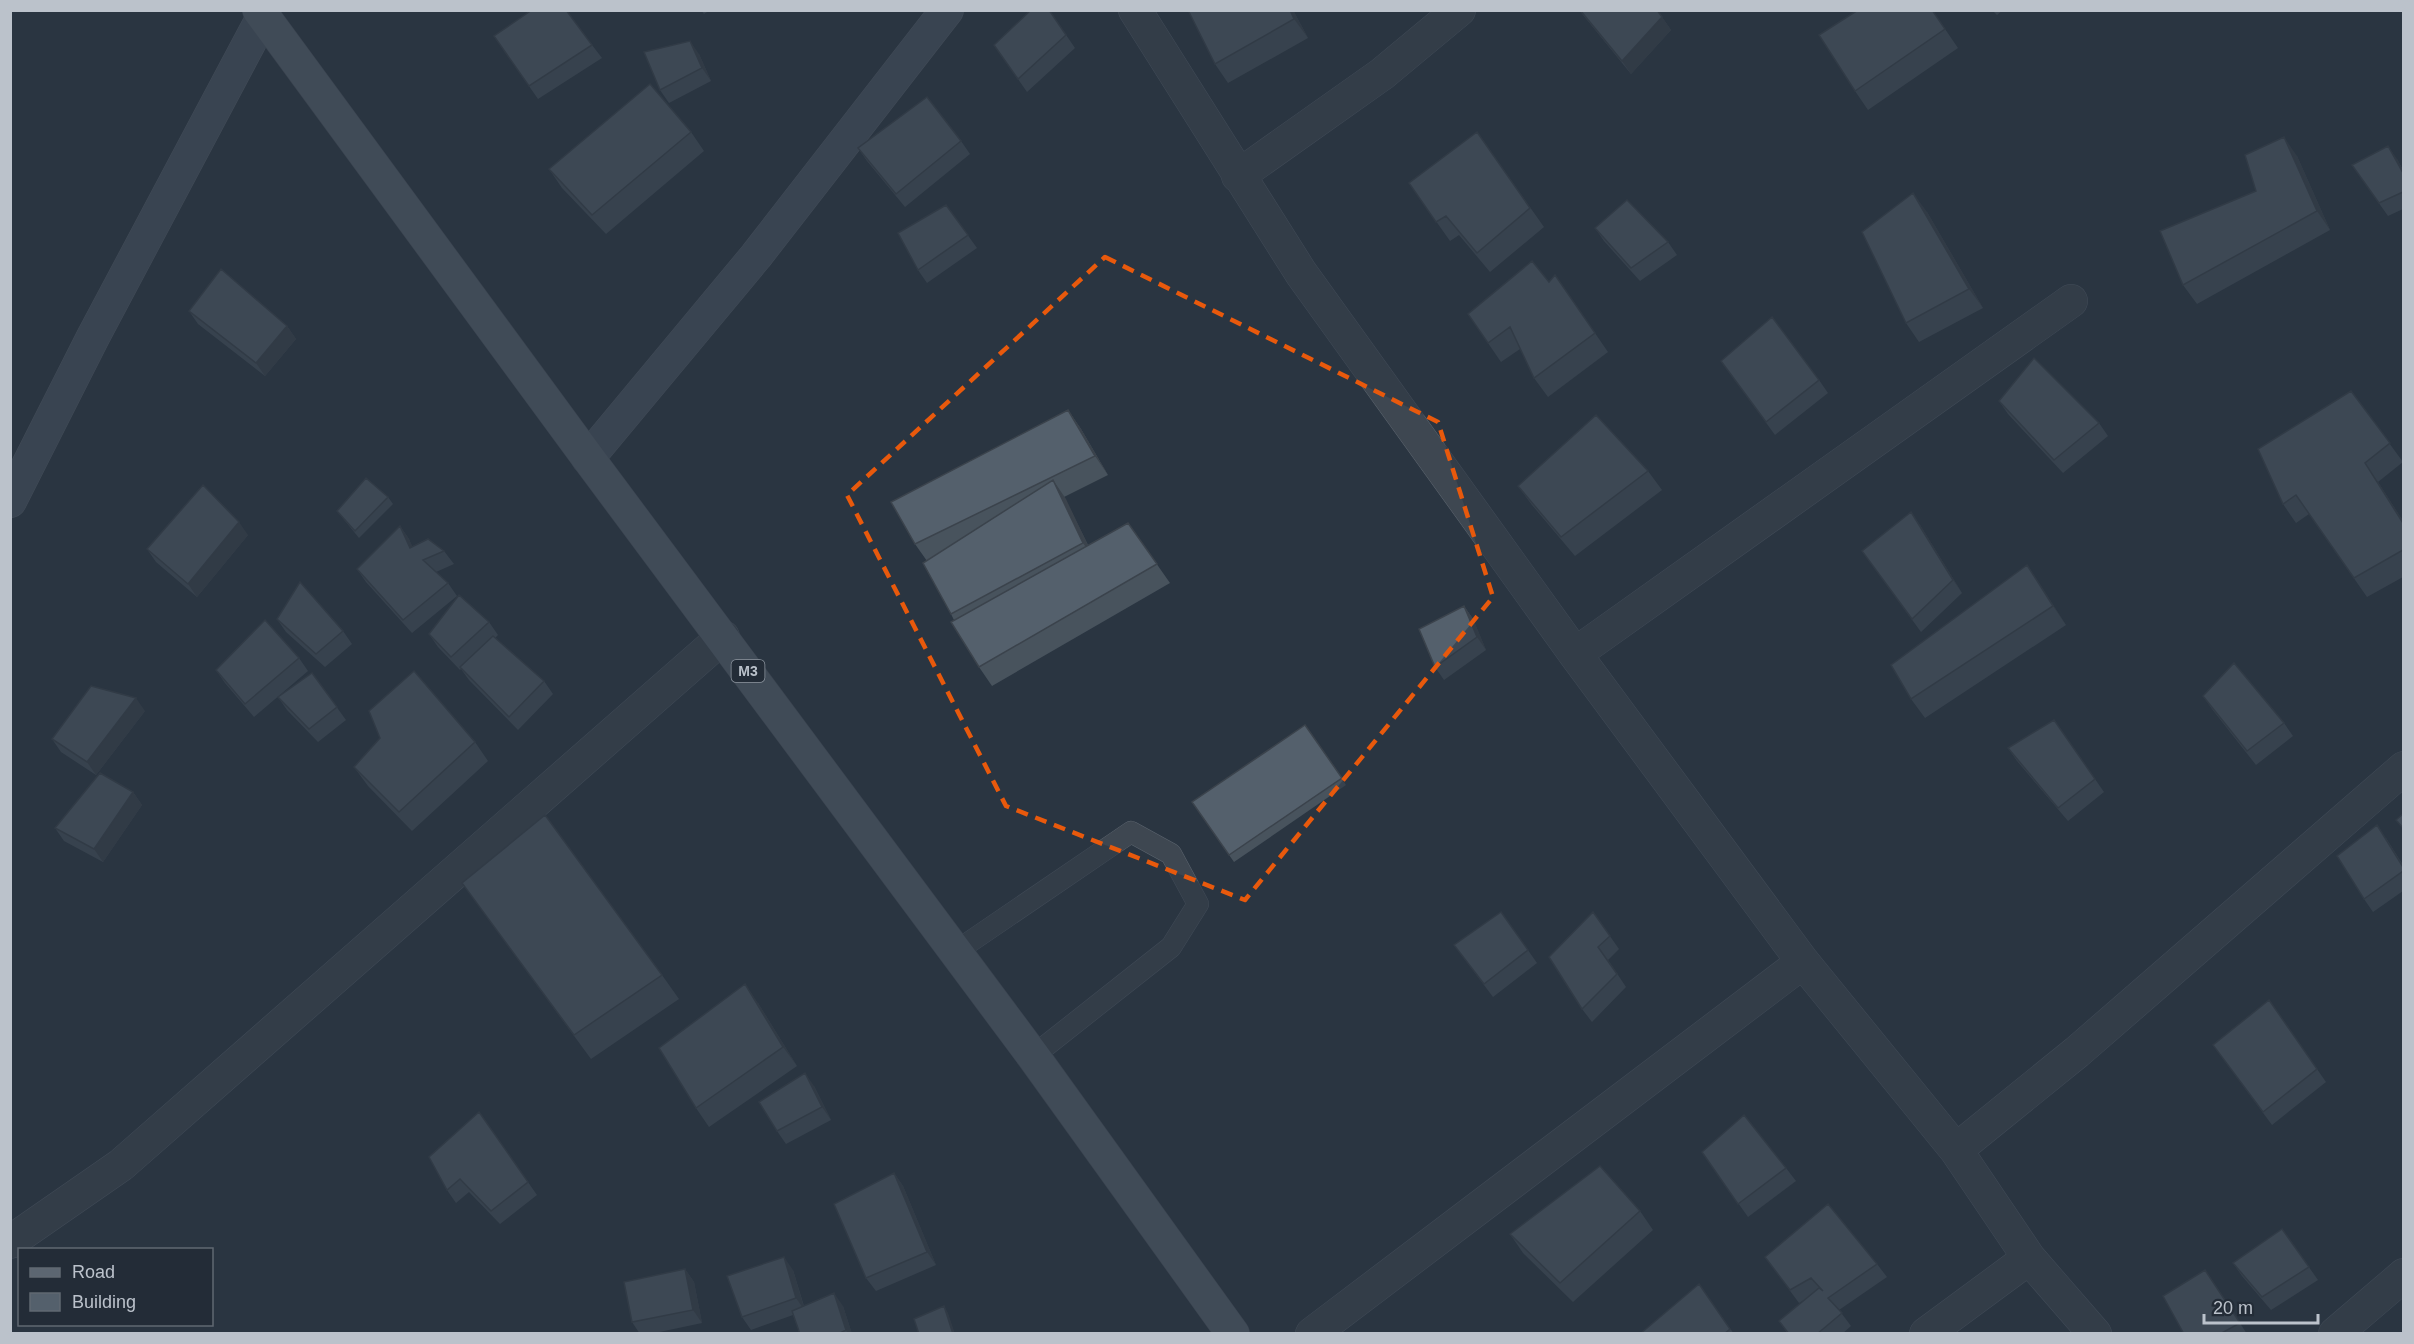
<svg xmlns="http://www.w3.org/2000/svg" width="2414" height="1344" font-family="Arial,sans-serif">
	<style>
		.lines { fill: none; stroke-linecap: round; stroke-linejoin: round }
		.lane-casing { stroke: #5c656f; stroke-width: 22 }
		.street-casing { stroke: #5c656f; stroke-width: 34 }
		.secondary-casing { stroke: #5c656f; stroke-width: 34 }
		.primary-casing { stroke: #48505b; stroke-width: 34 }
		.lane { stroke: #3e4751; stroke-width: 21 }
		.street { stroke: #3e4751; stroke-width: 33 }
		.secondary { stroke: #4d5764; stroke-width: 33 }
		.primary { stroke: #5c6671; stroke-width: 33 }
		.wall { fill: #48535d }
		.shaded-wall { fill: #3b434c }
		.building { fill: #54606c; stroke: #3b434c; stroke-width: 1.5 }
		.marked { fill: none; stroke: #e8590c; stroke-width: 4.5; stroke-dasharray: 12 8; stroke-linejoin: round }
		.labels { text-anchor: middle; dominant-baseline: central; stroke-width: 6; stroke-linejoin: round; paint-order: stroke }
		.shield { fill: #232c37; stroke: #8d959f; stroke-width: 1.5 }
		.shield-label { font-size: 14px; font-weight: bold; fill: #bbc2cb }
	</style>
	<rect width="100%" height="100%" fill="#2a3541"/>
	<g class="lines">
		<defs>
			<path id="lane" d="M955,952L1131,832L1171,854L1198,904L1171,947L1033,1056"/>
			<path id="street" d="M1135,10L1301,273L1575,654L1803,962L1956,1150L2029,1258L2095,1334
				M1238,176L1382,74L1459,10
				M1575,654L2071,301
				M1956,1150L2077,1052L2404,768
				M10,1242L121,1165L723,637
				M1312,1334L1803,962
				M1926,1334L2029,1258
				M2335,1334L2404,1275"/>
			<path id="secondary" d="M588,458L756,256L947,10
				M10,501L93,337L263,17"/>
			<path id="primary" d="M259,10L588,458L1033,1056L1233,1334"/>
		</defs>
		<use href="#lane" class="lane-casing"/>
		<use href="#street" class="street-casing"/>
		<use href="#secondary" class="secondary-casing"/>
		<use href="#primary" class="primary-casing"/>
		<use href="#lane" class="lane"/>
		<use href="#street" class="street"/>
		<use href="#secondary" class="secondary"/>
		<use href="#primary" class="primary"/>
	</g>
	<path class="wall" d="M701,10H710L704,14Z
		M1049,10L1075,48L1027,92L994,45Z
		M1293,10L1308,38L1228,83L1215,64Z
		M1579,10H1657L1671,30L1631,74Z
		M1932,10L1958,48L1868,110L1855,91Z
		M1992,10H2003L1997,15Z
		M494,36L592,45L602,58L538,99Z
		M699,54L711,81L669,103L660,90Z
		M691,132L704,151L606,234L562,188L549,169Z
		M1477,132L1544,227L1490,272L1459,235L1450,241L1409,183Z
		M961,141L970,154L905,207L867,161L858,148Z
		M2297,156L2330,230L2197,304L2183,285L2256,191Z
		M2397,159L2403,170V209L2388,216L2352,165Z
		M946,205L977,248L927,283L918,270Z
		M1927,212L1983,308L1919,342L1906,323Z
		M1595,228L1668,242L1677,255L1640,281L1604,241Z
		M1555,275L1608,352L1548,397L1534,378L1520,349L1501,362L1468,314L1549,282Z
		M189,311L287,326L296,339L265,376L198,324Z
		M1721,361L1819,380L1828,393L1775,435Z
		M2351,391L2403,462L2378,482L2403,521V577L2367,597L2309,514L2296,523L2283,504Z
		M1999,401L2099,423L2108,436L2063,473L2008,414Z
		M1068,410L1081,429L1108,475L1064,497L1088,545L1128,523L1170,583L992,686L979,667L954,620L951,614L927,561L915,544Z
		M1648,471L1662,490L1575,556L1532,505L1518,486Z
		M388,497L393,504L359,538L337,511Z
		M1920,525L1962,593L1921,632L1862,551Z
		M400,526L409,539L412,547L444,551L454,564L436,572L448,583L457,596L412,633L366,582L357,569Z
		M248,535L197,597L156,562L147,549Z
		M2027,565L2066,625L1925,718L1911,699Z
		M1464,606L1473,619L1486,650L1444,680L1435,667Z
		M277,619L343,631L352,644L325,667L286,632Z
		M489,622L498,635L495,638L544,681L553,694L518,730L469,680L461,669L460,670L438,647L429,634Z
		M299,658L308,671L254,717L225,683L216,670Z
		M312,673L346,720L318,742L287,710L278,697Z
		M2203,696L2284,723L2293,736L2256,765L2212,709Z
		M145,711L96,775L61,752L52,739Z
		M2054,720L2104,792L2068,821L2017,761L2008,748Z
		M1305,725L1346,785L1234,862L1192,802Z
		M475,742L488,761L412,831L368,786L354,767Z
		M133,792L142,805L103,862L64,841L55,828Z
		M2386,838L2403,865V891L2373,912L2364,899Z
		M462,883L662,975L679,999L591,1059Z
		M1501,912L1537,963L1493,997L1454,945Z
		M1593,912L1619,949L1608,960L1626,987L1592,1022L1582,1009Z
		M2269,1000L2326,1082L2272,1125L2213,1045Z
		M758,1003L797,1066L709,1127L696,1108Z
		M814,1086L831,1120L786,1144L777,1131Z
		M479,1112L537,1195L500,1224L469,1192L456,1203L447,1190Z
		M1702,1152L1786,1168L1796,1181L1748,1217Z
		M894,1173L903,1186L936,1265L876,1291L866,1278Z
		M1640,1211L1653,1230L1573,1302L1523,1253L1510,1234Z
		M2282,1229L2318,1280L2271,1310L2242,1276L2233,1263Z
		M1765,1257L1877,1264L1887,1277L1839,1310L1851,1326L1842,1334H1788L1779,1321L1806,1299L1799,1303Z
		M685,1269L694,1282L702,1323L650,1334H640L632,1322Z
		M793,1270L804,1306H843L852,1334H800L793,1315L751,1330L742,1317Z
		M2205,1270L2214,1283L2247,1334H2184Z
		M1699,1284L1734,1334H1640Z"/>
	<path class="shaded-wall" d="M1290,10H1293L1308,38L1294,19Z
		M1662,17L1671,30L1631,74L1622,61Z
		M690,41L699,54L711,81L702,68Z
		M2284,137L2297,156L2330,230L2317,211Z
		M2388,146L2397,159L2403,170V173Z
		M1913,193L1927,212L1983,308L1969,289Z
		M287,326L296,339L265,376L256,363Z
		M1068,410L1081,429L1108,475L1095,456Z
		M2365,463L2378,482L2403,521V523Z
		M1053,480L1066,499L1096,562L1083,543Z
		M1911,512L1920,525L1962,593L1953,580Z
		M239,522L248,535L197,597L188,584Z
		M400,526L409,539L419,561L410,548Z
		M2027,565L2040,584L2066,625L2053,606Z
		M1464,606L1473,619L1486,650L1477,637Z
		M136,698L145,711L96,775L87,762Z
		M133,792L142,805L103,862L94,849Z
		M745,984L758,1003L797,1066L783,1047Z
		M805,1073L814,1086L831,1120L822,1107Z
		M894,1173L903,1186L936,1265L927,1252Z
		M784,1257L793,1270L805,1311L796,1298Z
		M685,1269L694,1282L702,1323L693,1310Z
		M834,1293L843,1306L852,1334H848L846,1330Z
		M944,1306L948,1313L955,1334H953Z"/>
	<path class="building" d="M532,10H566L592,45L529,86L494,36Z
		M1031,10H1049L1066,35L1018,79L994,45Z
		M1188,10H1290L1294,19L1215,64Z
		M1580,10H1657L1662,17L1622,61Z
		M1858,10H1932L1945,29L1855,91L1819,35Z
		M690,41L702,68L660,90L644,52Z
		M650,84L691,132L592,215L549,169Z
		M927,97L961,141L896,194L858,148Z
		M1477,132L1530,208L1477,253L1446,216L1436,222L1409,183Z
		M2284,137L2317,211L2183,285L2160,231L2256,191L2245,155Z
		M2388,146L2403,173V192L2379,203L2352,165Z
		M1913,193L1969,289L1906,323L1862,232Z
		M1627,200L1668,242L1631,268L1595,228Z
		M946,205L968,235L918,270L898,233Z
		M1532,261L1549,282L1555,275L1595,333L1534,378L1510,327L1488,343L1468,314Z
		M221,269L287,326L256,363L189,311Z
		M1772,317L1819,380L1766,422L1721,361Z
		M2034,358L2099,423L2054,460L1999,401Z
		M2351,391L2390,443L2365,463L2403,523V550L2354,578L2296,495L2283,504L2258,449Z
		M1068,410L1095,456L915,544L891,502Z
		M1596,415L1648,471L1561,537L1518,486Z
		M366,478L388,497L355,531L337,511Z
		M1053,480L1083,543L951,614L923,563Z
		M203,485L239,522L188,584L147,549Z
		M1911,512L1953,580L1912,619L1862,551Z
		M1128,523L1157,564L979,667L951,622Z
		M400,526L410,548L428,539L444,551L423,560L448,583L403,620L357,569Z
		M2027,565L2053,606L1911,699L1891,665Z
		M300,582L343,631L316,654L277,619Z
		M459,595L489,622L451,657L429,634Z
		M1464,606L1477,637L1435,667L1419,629Z
		M265,620L299,658L245,704L216,670Z
		M493,636L544,681L509,717L460,667Z
		M2234,663L2284,723L2247,751L2203,696Z
		M414,671L475,742L399,812L354,767L380,738L369,711Z
		M312,673L337,707L309,729L278,697Z
		M91,686L136,698L87,762L52,739Z
		M2054,720L2095,779L2058,808L2008,748Z
		M1305,725L1342,778L1229,855L1192,802Z
		M100,773L133,792L94,849L55,828Z
		M2403,814V828L2396,820Z
		M545,815L662,975L574,1035L462,883Z
		M2377,825L2403,867V871L2364,899L2337,856Z
		M1501,912L1528,950L1484,984L1454,945Z
		M1593,912L1610,936L1598,947L1617,974L1582,1009L1549,957Z
		M745,984L783,1047L696,1108L659,1048Z
		M2269,1000L2317,1069L2263,1112L2213,1045Z
		M805,1073L822,1107L777,1131L759,1102Z
		M479,1112L528,1182L491,1211L460,1179L447,1190L429,1157Z
		M1744,1115L1786,1168L1738,1204L1702,1152Z
		M1600,1166L1640,1211L1560,1283L1510,1234Z
		M894,1173L927,1252L866,1278L834,1204Z
		M1828,1204L1877,1264L1828,1298L1842,1313L1817,1334H1789L1779,1321L1819,1288L1823,1291L1811,1278L1790,1290L1765,1257Z
		M2282,1229L2309,1267L2262,1297L2233,1263Z
		M784,1257L796,1298L742,1317L727,1276Z
		M685,1269L693,1310L632,1322L624,1282Z
		M2205,1270L2240,1323L2220,1334H2184L2163,1296Z
		M1699,1284L1730,1329L1724,1334H1640Z
		M834,1293L846,1330L838,1334H800L792,1311Z
		M944,1306L953,1334H919L914,1319Z"/>
	<path d="M0 0H2414V1344H0ZM1105,257L1438,422L1493,597L1245,900L1006,806L847,495Z" fill="#2a3541" fill-opacity=".55" fill-rule="evenodd"/>
	<path class="marked" d="M1105,257L1438,422L1493,597L1245,900L1006,806L847,495Z"/>
	<g class="labels">
		<rect class="shield" x="731.5" y="660" width="33" height="22" rx="4.5"/>
		<g class="shield-label">
			<text x="748" y="671">M3</text>
		</g>
	</g>
	<rect width="2414" height="1344" fill="none" stroke="#bbc2cb" stroke-width="24"/>
	<rect x="18" y="1248" width="195" height="78" fill="#232c37" stroke="#606872" stroke-width="1.5"/>
	<rect x="30" y="1268" width="30" height="9" fill="#5c6671" stroke="#606872" stroke-width="1.5"/>
	<text x="72" y="1278" font-size="18" fill="#bbc2cb">Road</text>
	<rect x="30" y="1293" width="30" height="18" fill="#54606c" stroke="#606872" stroke-width="1.5"/>
	<text x="72" y="1308" font-size="18" fill="#bbc2cb">Building</text>
	<path d="M2204 1314v9h114v-9" fill="none" stroke="#bbc2cb" stroke-width="3"/>
	<text x="2213" y="1314" font-size="18" fill="#bbc2cb" stroke="#232c37" stroke-width="4.5" paint-order="stroke">20 m</text>
</svg>
